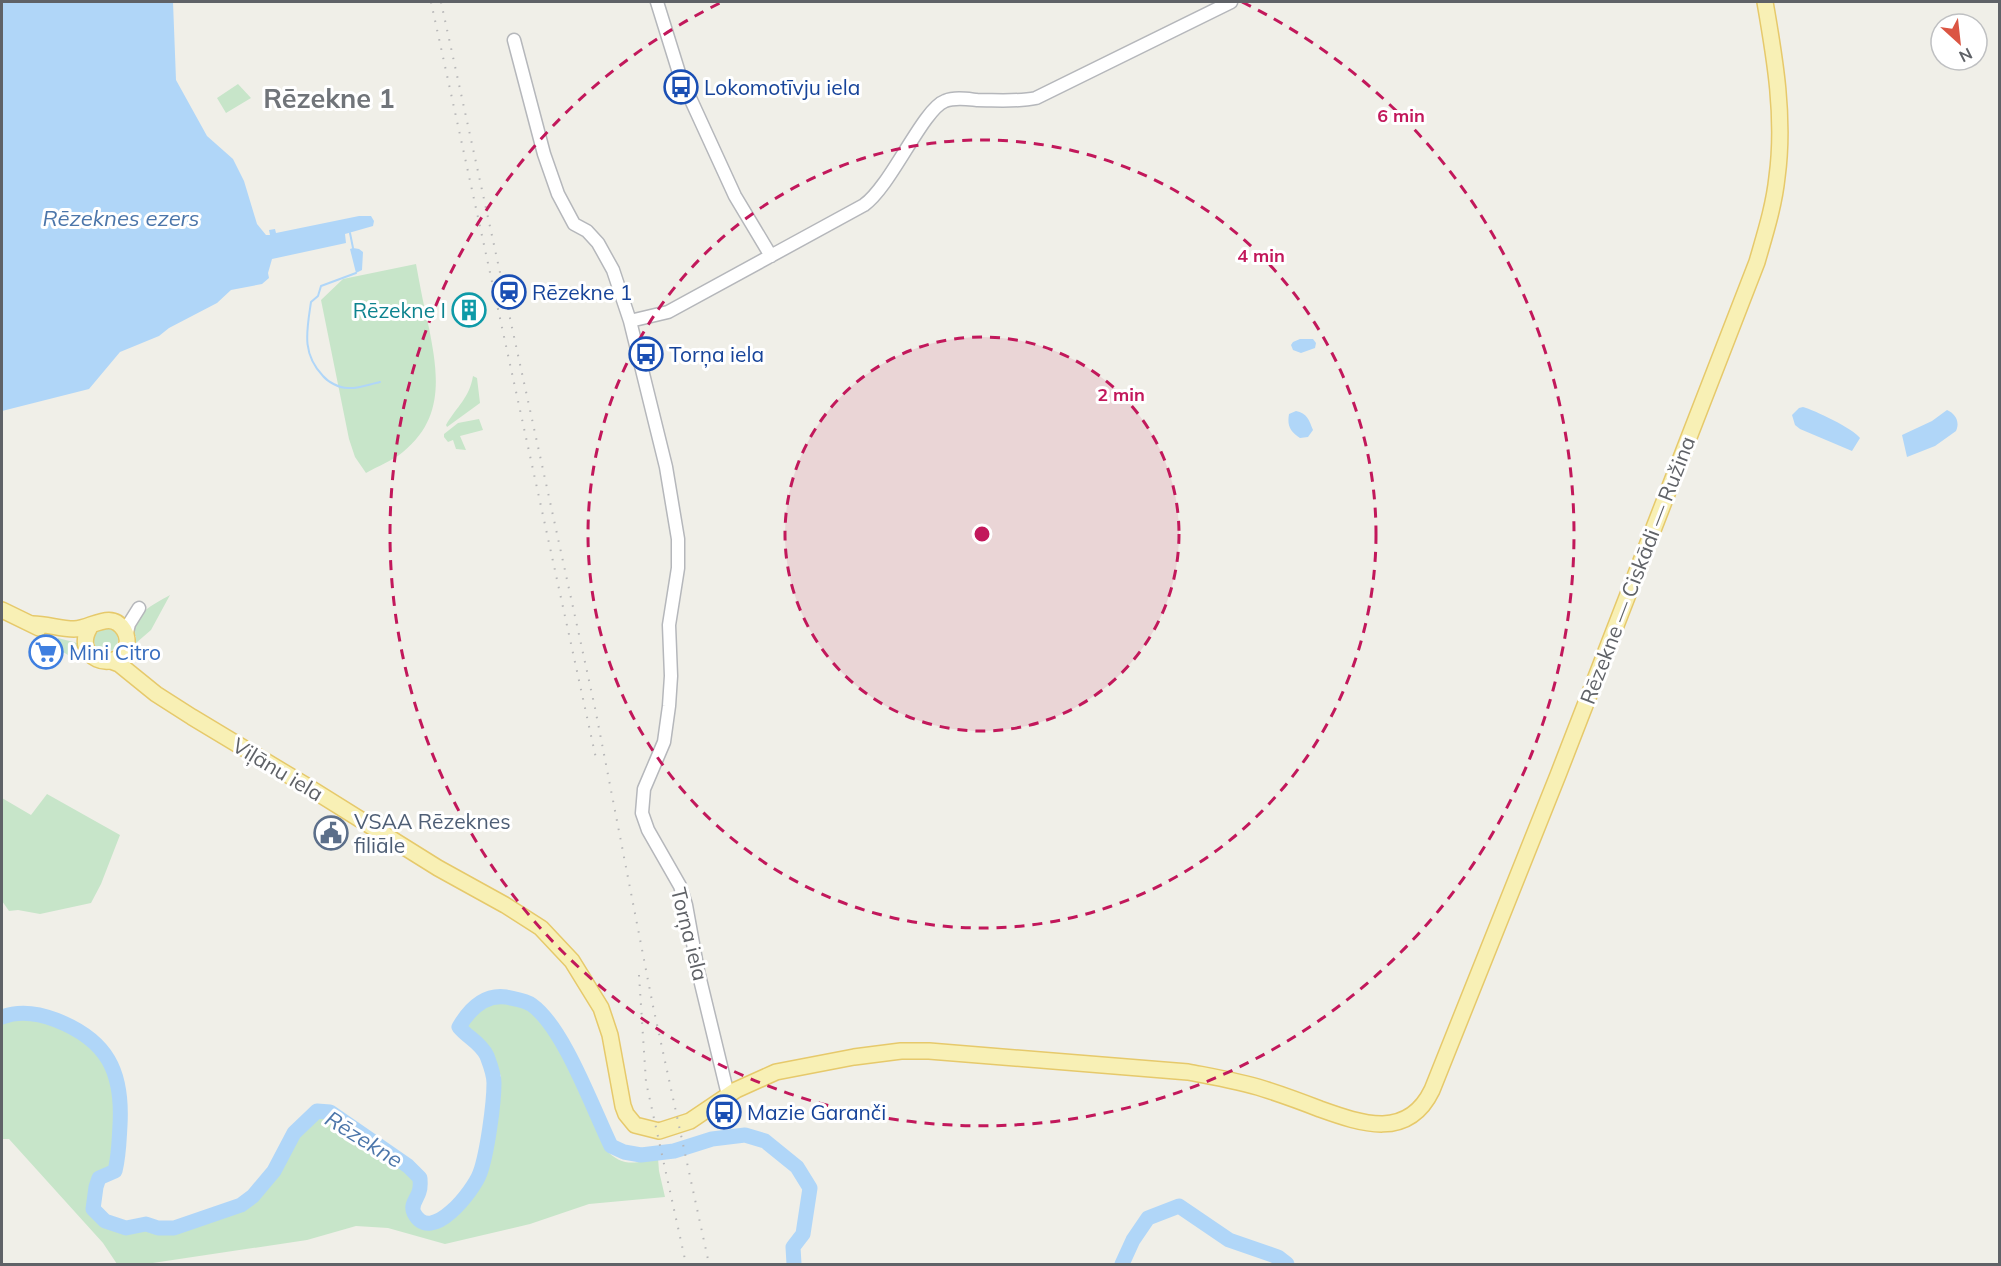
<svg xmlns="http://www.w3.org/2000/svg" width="2001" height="1266" font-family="Mulish,sans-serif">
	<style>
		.green { fill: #c7e5c9 }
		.water { fill: #b0d6f8 }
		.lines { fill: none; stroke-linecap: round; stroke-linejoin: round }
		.stream { stroke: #b0d6f8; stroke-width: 2 }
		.river { stroke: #b0d6f8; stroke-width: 15 }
		.minor-casing { stroke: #b5b7bb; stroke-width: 15 }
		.major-casing { stroke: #e6c96b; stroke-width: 18 }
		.minor { stroke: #fff; stroke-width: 12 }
		.major { stroke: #f8f0b5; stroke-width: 15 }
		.rail { stroke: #b6b6b7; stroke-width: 2; stroke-dasharray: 1.5 8; stroke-linecap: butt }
		.ring { fill: none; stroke: #c2185b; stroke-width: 3; stroke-dasharray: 10 8 }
		.labels { text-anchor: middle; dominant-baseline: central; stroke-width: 6; stroke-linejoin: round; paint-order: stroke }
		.transit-label { font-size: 21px; fill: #164399; stroke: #fff; text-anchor: start }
		.culture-label { font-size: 21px; fill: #0d838f; stroke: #fff; text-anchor: end }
		.street-label { font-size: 21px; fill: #5f6267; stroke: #fff }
		.shop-label { font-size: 21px; fill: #366cbe; stroke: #fff; text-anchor: start }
		.service-label { font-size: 21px; fill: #4e5e75; stroke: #fff; text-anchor: start }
		.water-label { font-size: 22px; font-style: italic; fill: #4c76aa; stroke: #fff }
		.district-label { font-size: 27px; font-weight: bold; fill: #707479; stroke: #fff }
		.centre { fill: #c2185b; stroke: #fff; stroke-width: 3 }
		.ring-label { font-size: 18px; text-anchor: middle; font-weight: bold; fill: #c2185b; stroke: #fff; stroke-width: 6; stroke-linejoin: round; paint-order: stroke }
	</style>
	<rect width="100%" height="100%" fill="#f0efe8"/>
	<path class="green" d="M238,84L251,98L226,113L217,98Z
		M416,264C420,286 424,307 429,328C438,374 445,418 403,452C392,461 378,466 366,473L355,457L349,439L321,300L343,279Z
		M473,376L477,378L480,403L447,427L446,425C457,406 469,399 473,376Z
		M479,419L483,430L460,436L466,450L456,449L453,440L448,442L444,437V434L458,423Z
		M170,595L151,630L136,643V636H130C132,615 152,605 170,595Z
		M94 640a12 12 0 1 1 24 0a12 12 0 1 1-24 0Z
		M58,638L77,643L80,645L79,649L71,657L57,648Z
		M47,794L120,835L101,884L91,903L40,914L18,910L9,911L2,901V798L31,815Z
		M500,996L540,1012L558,1034L605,1149C623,1168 635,1163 658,1158L659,1171L665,1197L589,1204L530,1224L445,1244L388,1228L356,1226L307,1240L146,1264H117L103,1243L9,1139H2V1018L9,1014L45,1016L92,1041L115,1074L120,1120L115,1171L99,1178L93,1209L101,1218L126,1228L146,1224L158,1228H174L241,1205L253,1196L274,1171L294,1133L317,1111L330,1112L408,1166L420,1178L408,1205L419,1228L441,1226L481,1186L497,1114L501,1076L480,1038L477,1042L459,1027Z"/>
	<path class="water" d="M2,2H173L176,80L207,136L233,159L244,181L257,224L266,235H270L269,230L275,229L276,233L359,216H371L374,221L373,226L345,234L346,243L272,259L268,273L269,278L262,284L231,290L217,303L169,328L159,336L120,352L89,389L2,411Z
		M353,248L359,249L363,252L362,270L356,273L350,249Z
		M1300,339H1313L1316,343L1315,348L1301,353L1293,350L1291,345L1293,342Z
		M1803,407C1814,410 1854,429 1860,438L1852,451L1800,429L1795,425L1792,415L1799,408Z
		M1947,410C1956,414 1960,422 1956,431L1935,446L1907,457L1902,435L1932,421Z
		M1296,411C1307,413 1309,420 1313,430L1308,437L1300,438C1290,431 1287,426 1289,414Z"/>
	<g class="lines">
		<path class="stream" d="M350,233L353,248
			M356,273L321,286L318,296L311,302C307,330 301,353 323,376C328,382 339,388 348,388C358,389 370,384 380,382"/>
		<path class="river" d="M2,1017C20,1010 38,1013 56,1020C107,1040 123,1071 120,1125C119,1141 119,1155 115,1171L99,1178L96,1187L93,1209L105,1221L126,1228L146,1224L158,1228H174L241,1205L253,1196L274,1171L294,1133L317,1111L330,1112L408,1166L420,1178C420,1182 421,1187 419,1192C417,1199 410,1205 414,1213C431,1246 474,1190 480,1173C487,1154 494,1104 494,1083C494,1074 490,1064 487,1056C480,1042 468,1038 459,1027C469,1010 484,994 506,997C514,999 525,1000 532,1005C564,1028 593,1109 611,1146L624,1152L641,1155L674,1151L712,1139L745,1135L765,1141L797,1167L810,1188L803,1234L793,1247L794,1264
			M1122,1264L1133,1240L1148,1218L1179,1206L1229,1240L1278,1257L1287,1264"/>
		<defs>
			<path id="minor" d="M657,2L680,76L735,196L771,256
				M514,40L544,154L558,194L574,224L587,231L598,243L613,270L630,321L666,467L678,539V568L669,625L671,676L669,706L664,742L644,789L642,813L648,830L680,886L686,905L698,971L728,1095
				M630,321L668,312L864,205C891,186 923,109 945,101C955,97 967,99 977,100C996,100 1017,102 1036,98L1231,2
				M126,637L129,624L139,608"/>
			<path id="major" d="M2,610L39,628
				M33,624C47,624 60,629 74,629C91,629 111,609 124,630C127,635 128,642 126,647C116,675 71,658 90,627
				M111,661L119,664L156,694L192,717L305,785L438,868L505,905L541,928L572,961L601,1008L610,1035L623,1106L626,1114L635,1125L659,1131L690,1121L736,1090L776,1072L854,1057L901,1051H929L1188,1072C1214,1077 1239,1081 1264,1089C1283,1095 1302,1102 1320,1109C1362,1124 1408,1140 1432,1090L1558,775L1757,262C1765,234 1774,206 1777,177C1785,118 1775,59 1765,2"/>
		</defs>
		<use href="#minor" class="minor-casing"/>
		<use href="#major" class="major-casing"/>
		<use href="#minor" class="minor"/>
		<use href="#major" class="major"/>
		<path class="rail" d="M431,2L597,763
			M441,2L595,708L653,1006L709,1264
			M639,975L646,1082L686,1264"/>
	</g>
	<circle cx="982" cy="534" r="197" fill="#c2185b" fill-opacity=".12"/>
	<g class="ring">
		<circle cx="982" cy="534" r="197"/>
		<circle cx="982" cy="534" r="394"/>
		<path d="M1242 2A592 592 0 1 1 722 2"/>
	</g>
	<defs>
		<symbol id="bus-ring" viewBox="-11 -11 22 22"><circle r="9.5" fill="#fff" stroke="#1a4fb4" stroke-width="1.5"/><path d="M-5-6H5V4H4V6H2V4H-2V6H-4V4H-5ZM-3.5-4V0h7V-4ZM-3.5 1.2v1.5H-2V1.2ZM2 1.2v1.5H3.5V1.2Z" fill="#1a4fb4"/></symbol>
		<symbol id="station-ring" viewBox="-11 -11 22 22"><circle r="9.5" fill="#fff" stroke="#1a4fb4" stroke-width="1.5"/><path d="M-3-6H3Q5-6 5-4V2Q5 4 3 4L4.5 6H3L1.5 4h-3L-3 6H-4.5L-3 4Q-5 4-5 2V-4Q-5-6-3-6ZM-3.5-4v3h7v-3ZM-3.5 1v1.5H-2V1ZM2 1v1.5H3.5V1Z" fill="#1a4fb4"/></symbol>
		<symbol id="building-ring" viewBox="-11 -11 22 22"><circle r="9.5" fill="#fff" stroke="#0f9aa8" stroke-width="1.5"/><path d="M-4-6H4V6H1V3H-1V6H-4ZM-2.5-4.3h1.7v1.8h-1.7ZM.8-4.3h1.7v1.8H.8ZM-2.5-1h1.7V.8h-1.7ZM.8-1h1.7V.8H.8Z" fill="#0f9aa8"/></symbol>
		<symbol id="supermarket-ring" viewBox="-11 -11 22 22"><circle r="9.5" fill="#fff" stroke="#3f7fe0" stroke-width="1.5"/><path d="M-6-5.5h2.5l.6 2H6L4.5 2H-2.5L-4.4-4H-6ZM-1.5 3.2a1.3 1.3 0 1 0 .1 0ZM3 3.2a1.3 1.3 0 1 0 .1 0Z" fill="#3f7fe0"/></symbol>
		<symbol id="civic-ring" viewBox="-11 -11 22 22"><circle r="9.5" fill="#fff" stroke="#5c6f8a" stroke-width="1.5"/><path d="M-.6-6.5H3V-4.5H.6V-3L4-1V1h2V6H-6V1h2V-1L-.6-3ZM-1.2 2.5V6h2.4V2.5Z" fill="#5c6f8a"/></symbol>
	</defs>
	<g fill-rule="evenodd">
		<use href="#bus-ring" x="662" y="68" width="38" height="38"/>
		<use href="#station-ring" x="490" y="273" width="38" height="38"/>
		<use href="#building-ring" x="450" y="291" width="38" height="38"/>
		<use href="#bus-ring" x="627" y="335" width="38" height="38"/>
		<use href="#supermarket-ring" x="27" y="633" width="38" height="38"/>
		<use href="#civic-ring" x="312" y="814" width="38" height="38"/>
		<use href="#bus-ring" x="705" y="1093" width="38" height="38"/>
	</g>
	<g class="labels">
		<g class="transit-label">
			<text x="704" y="87">Lokomotīvju iela</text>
			<text x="532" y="292">Rēzekne 1</text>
			<text x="669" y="354">Torņa iela</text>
			<text x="747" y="1112">Mazie Garanči</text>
		</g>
		<g class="culture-label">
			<text x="446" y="310">Rēzekne I</text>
		</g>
		<g class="street-label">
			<text transform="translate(1637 570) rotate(-69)">Rēzekne — Ciskādi — Ružina</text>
			<text transform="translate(278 769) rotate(31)">Viļānu iela</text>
			<text transform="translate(690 934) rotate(76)">Torņa iela</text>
		</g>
		<g class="shop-label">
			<text x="69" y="652">Mini Citro</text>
		</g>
		<g class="service-label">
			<text x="354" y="821">VSAA Rēzeknes<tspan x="354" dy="24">filiāle</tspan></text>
		</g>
		<g class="water-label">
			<text x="121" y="218">Rēzeknes ezers</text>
			<text transform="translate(364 1139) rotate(32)">Rēzekne</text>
		</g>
		<g class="district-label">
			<text x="329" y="98">Rēzekne 1</text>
		</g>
	</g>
	<circle cx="982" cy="534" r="9" class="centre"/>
	<g class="ring-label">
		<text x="1401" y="122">6 min</text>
		<text x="1261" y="262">4 min</text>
		<text x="1121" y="401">2 min</text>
	</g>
	<rect width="2001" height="1266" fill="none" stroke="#5f6267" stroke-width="6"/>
	<g transform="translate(1959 42) rotate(153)"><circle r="28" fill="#ffffff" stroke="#bfc0c2" stroke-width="1.5"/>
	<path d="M0-4.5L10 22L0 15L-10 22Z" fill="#db5543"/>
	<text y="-9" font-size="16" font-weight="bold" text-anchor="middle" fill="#5f6267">N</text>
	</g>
</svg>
